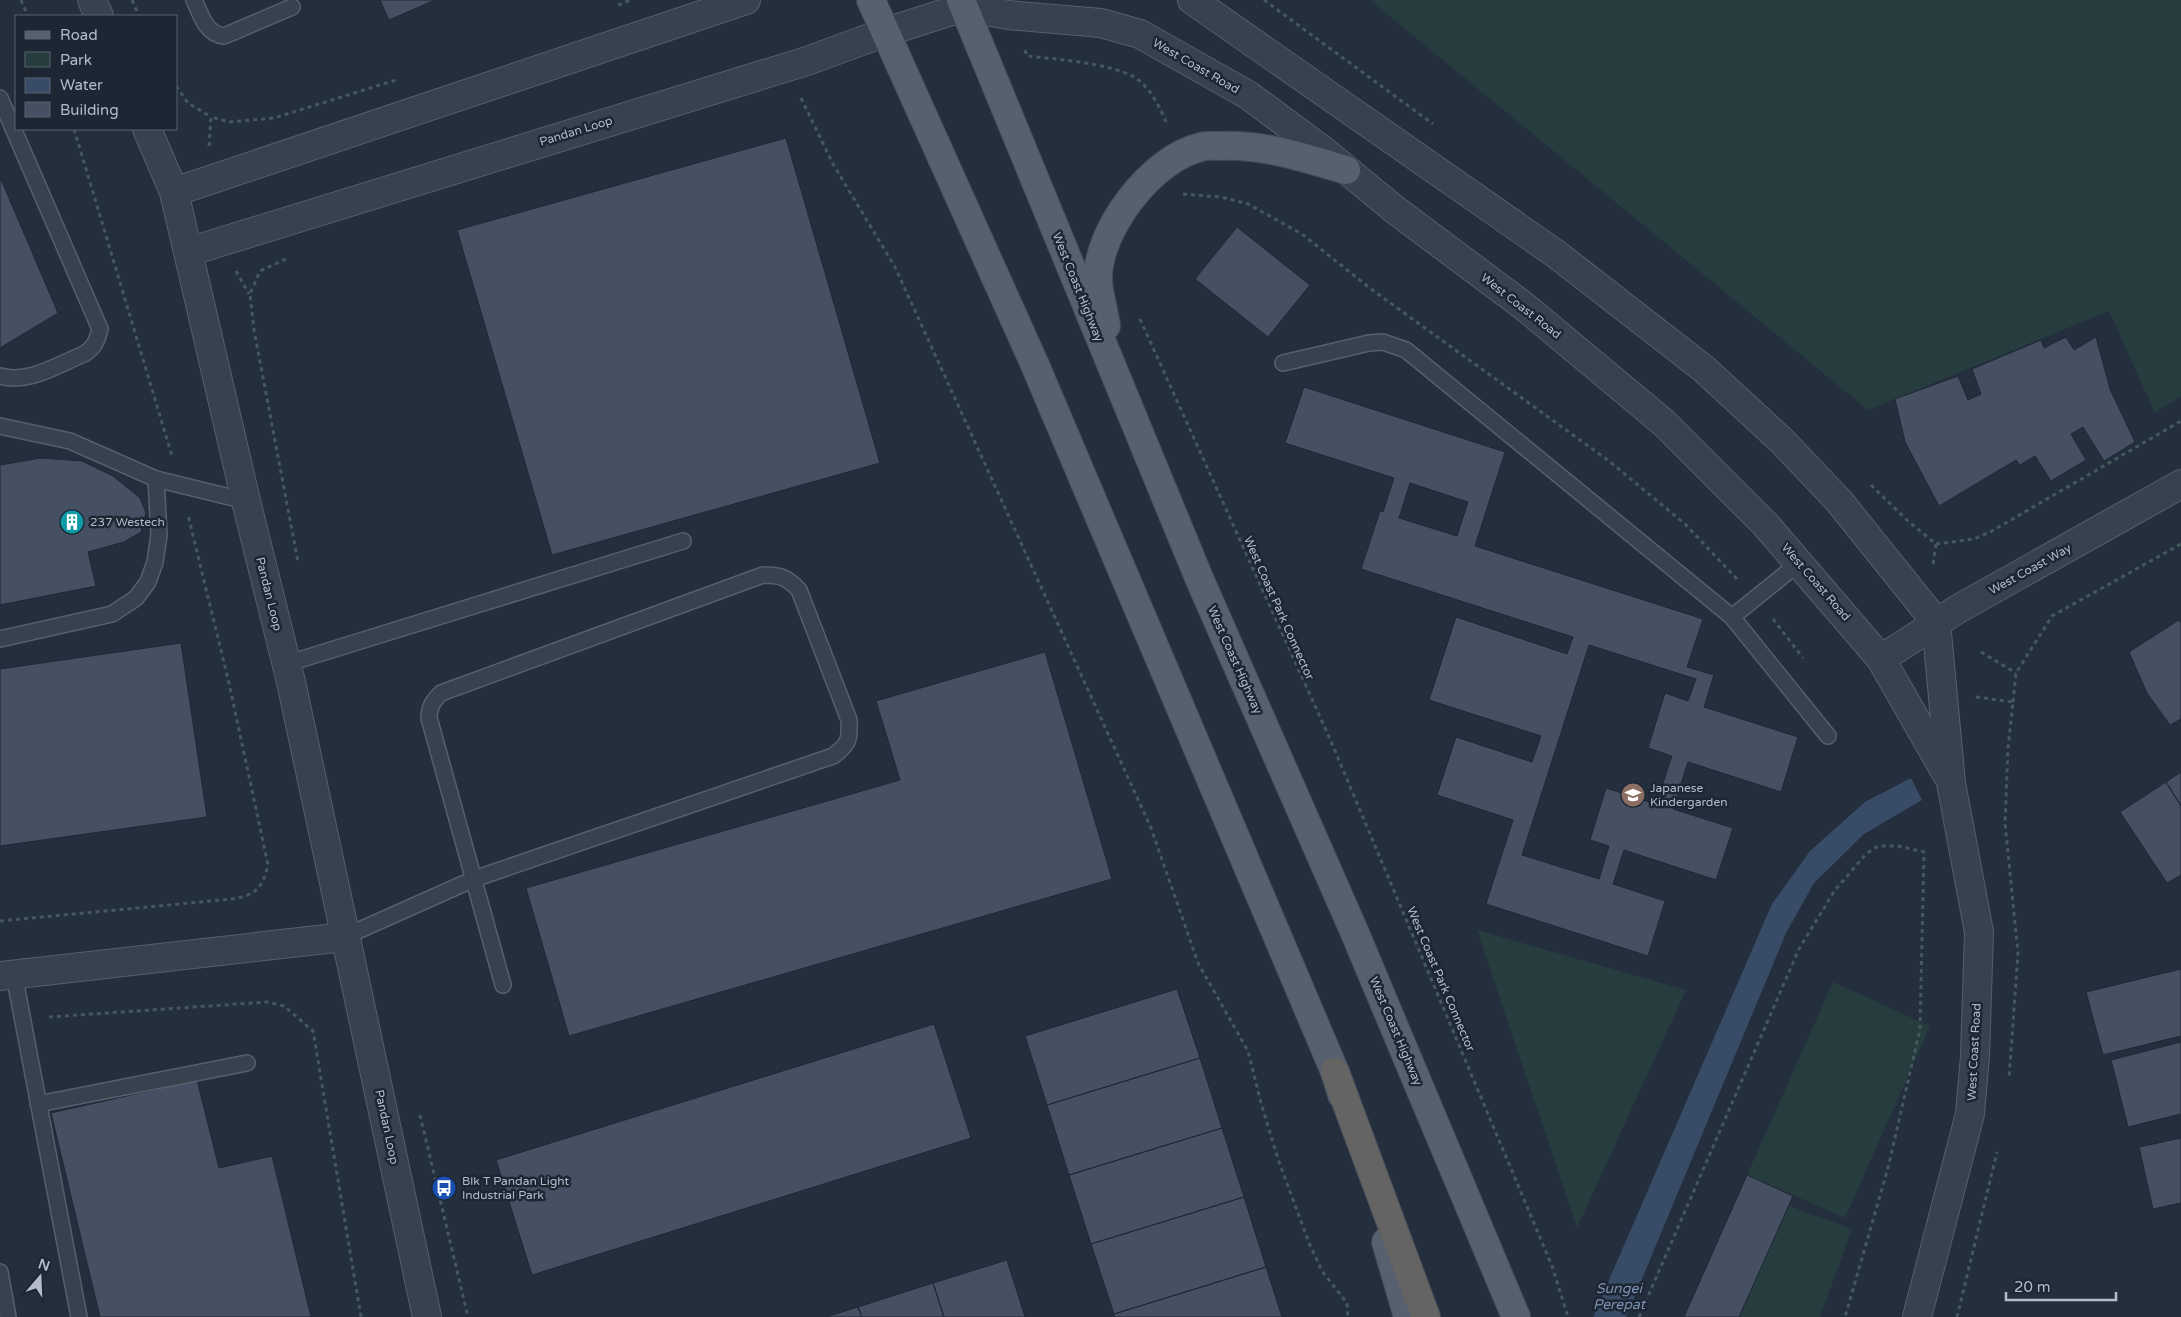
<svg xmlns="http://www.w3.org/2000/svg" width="2181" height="1317" font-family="'Varela Round',sans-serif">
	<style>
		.green { fill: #263c3f }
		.water { fill: #394c67 }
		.building { fill: #455162; stroke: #1f2835; fill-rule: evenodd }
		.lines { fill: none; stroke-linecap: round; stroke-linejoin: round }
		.service-casing { stroke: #565f6c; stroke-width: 18 }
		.minor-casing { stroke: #565f6c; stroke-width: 30 }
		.tertiary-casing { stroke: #565f6c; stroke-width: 30 }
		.primary-casing { stroke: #414a57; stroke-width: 30 }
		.trunk-casing { stroke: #434c59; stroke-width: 30 }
		.path { stroke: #44595c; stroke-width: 3; stroke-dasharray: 4 4; stroke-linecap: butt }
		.service { stroke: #38414e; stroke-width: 15 }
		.minor { stroke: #38414e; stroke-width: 28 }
		.tertiary { stroke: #38414e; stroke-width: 28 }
		.primary { stroke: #56606e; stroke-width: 28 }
		.trunk { stroke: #656462; stroke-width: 28 }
		.labels { text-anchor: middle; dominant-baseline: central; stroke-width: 5; stroke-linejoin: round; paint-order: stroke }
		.street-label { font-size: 12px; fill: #b4bcc9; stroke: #1d2633 }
		.poi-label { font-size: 12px; fill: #b4bcc9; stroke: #1d2633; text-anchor: start }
		.water-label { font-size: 14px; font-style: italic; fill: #7c92b1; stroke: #1d2633 }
	</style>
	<rect width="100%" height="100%" fill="#242f3e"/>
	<path class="green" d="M1370,0H2181V396L2155,413L2109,311L1868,410Z
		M1477,930L1686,990L1577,1228Z
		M1833,982L1930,1026L1845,1218L1747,1175Z
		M1776,1201L1852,1229L1820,1317H1734Z"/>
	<path class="water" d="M1911,778L1922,800L1864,834L1814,883L1786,933L1626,1317H1593L1772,904L1810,851L1865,802Z"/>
	<path class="building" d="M380,0H435L389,20Z
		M786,138L880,463L552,555L457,230Z
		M0,177L58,313L0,348Z
		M1237,227L1310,285L1268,337L1195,279Z
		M2066,337L2074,350L2096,337L2110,389L2135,442L2104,461L2083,427L2071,434L2086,460L2051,481L2035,456L2020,465L2016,460L1939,506L1905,442L1895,399L1958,376L1968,400L1981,394L1972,369L2041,340L2044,348Z
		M1304,387L1505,452L1475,546L1703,619L1687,667L1714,675L1704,707L1798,737L1781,792L1688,762L1673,809L1733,828L1716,880L1624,850L1613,884L1665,901L1648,956L1486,904L1513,820L1437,795L1456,737L1532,762L1541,736L1429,700L1456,617L1567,654L1573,637L1361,569L1380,511L1383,512L1394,478L1285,443ZM1410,483L1468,502L1457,536L1399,518ZM1589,645L1696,679L1688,701L1665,693L1648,748L1672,756L1656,804L1606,788L1590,840L1609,846L1599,879L1522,855Z
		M41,458L82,461L113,476L140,498L146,513L141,532L124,542L88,552L96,586L0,605V465Z
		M2179,620L2181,623V719L2170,725L2147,693L2129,652Z
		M181,643L207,817L0,846V669Z
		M1045,652L1112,879L569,1036L526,888L900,780L876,701Z
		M2181,772V806L2166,782Z
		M2166,782L2181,806V875L2167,883L2120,812Z
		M2181,969V1036L2103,1055L2086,992Z
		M1177,989L1200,1058L1047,1105L1025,1036Z
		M934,1024L971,1138L532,1275L496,1160Z
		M2181,1042V1114L2128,1127L2111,1060Z
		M1200,1058L1222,1128L1069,1175L1047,1105Z
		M197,1080L219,1168L272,1156L311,1317H100L51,1113Z
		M1222,1128L1244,1197L1091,1244L1069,1175Z
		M2181,1138V1203L2153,1209L2139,1147Z
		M1747,1175L1793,1196L1739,1317H1684Z
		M1244,1197L1266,1267L1114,1314L1091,1244Z
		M1007,1260L1025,1317H944L933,1283Z
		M1266,1267L1282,1317H1115L1114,1314Z
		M933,1283L944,1317H862L858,1307Z
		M858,1307L862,1317H826Z"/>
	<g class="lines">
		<defs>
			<path id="service" d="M194,0C201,15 206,34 224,36L292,7
				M0,98L100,329C97,341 94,348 84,354C57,365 29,384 0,376
				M1283,363L1369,343L1383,342L1406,350L1732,617L1828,736
				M0,426L70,441L156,479L246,501
				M1732,617L1799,563
				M0,639L112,614L136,598L148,582L155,562L159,535L156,479
				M286,664L683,541
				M344,937L474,879L833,756C849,744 850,740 849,720L799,590C787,577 780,575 763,575L441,693C433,701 429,707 429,718L503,985
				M14,974L79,1317
				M38,1104L247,1063
				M0,1272L8,1317"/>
			<path id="minor" d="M92,0L99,16
				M147,129L174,192L246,501L291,682L427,1317
				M174,192L746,0
				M188,252L807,61L886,32
				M0,976L344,937"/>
			<path id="tertiary" d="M1192,0L1556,254L1704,369L1782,441L1839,501L1936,622L1951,783L1979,932L1975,1056L1970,1114L1917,1317
				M886,32L964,7L1008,15L1101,23L1140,34L1248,95L1325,152L1394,209L1525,307L1664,423L1765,524L1881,659L1946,773
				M1881,659L1958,609L2181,484"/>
			<path id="primary" d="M871,0L1035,365L1335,1072L1342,1095
				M961,0L1199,578L1354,931L1516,1317
				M1106,326C1104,311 1099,296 1098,281C1096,231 1152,158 1201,147C1207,145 1214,146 1220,146C1264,144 1305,158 1346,170
				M1386,1242L1408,1317"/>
			<path id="trunk" d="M1335,1072L1426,1317"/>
		</defs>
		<use href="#service" class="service-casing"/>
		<use href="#minor" class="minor-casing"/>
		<use href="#tertiary" class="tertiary-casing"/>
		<use href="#primary" class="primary-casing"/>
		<use href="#trunk" class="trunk-casing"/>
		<path class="path" d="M21,0L28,16
			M132,0L139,16
			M1264,0L1433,124
			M618,5L631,0
			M1025,50L1027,56C1056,59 1109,63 1134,77C1150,86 1160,108 1167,124
			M176,86L188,103L211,117
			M801,98L833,164L895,267L1151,828L1198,963L1248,1051L1261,1103L1278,1159L1309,1243L1322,1271L1347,1303L1348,1317
			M74,129L172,456
			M209,146L211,117L229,122L274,118L396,80
			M1183,194L1221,197L1248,204L1302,234L1371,289L1609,461L1685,524L1737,579
			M286,259L260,271L250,294L254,330L298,562
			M236,271L249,294
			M1140,319L1330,739L1552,1266L1568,1317
			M1871,485L1909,522L1936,544L1933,565
			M1936,544L1974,539L1992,531L2181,421
			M1773,619L1803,658
			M1981,652L2016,673
			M1976,697L2013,702L2008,748L2005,823L2018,953L2009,1079
			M2013,702L2016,673L2052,616L2181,544
			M0,921L232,899C256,895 262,889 268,865L229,683L188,515
			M49,1017L267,1002L284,1006L313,1031L361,1317
			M420,1115L468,1317
			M1639,1317L1799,949L1835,890L1866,854L1878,846H1898L1924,852L1920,1029L1888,1168L1845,1317
			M1957,1317L1997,1152"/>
		<use href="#service" class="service"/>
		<use href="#minor" class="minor"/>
		<use href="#tertiary" class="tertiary"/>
		<use href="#primary" class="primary"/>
		<use href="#trunk" class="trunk"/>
	</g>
	<defs>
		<symbol id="building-disc" viewBox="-11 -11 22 22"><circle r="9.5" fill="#0f9aa8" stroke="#1d2633"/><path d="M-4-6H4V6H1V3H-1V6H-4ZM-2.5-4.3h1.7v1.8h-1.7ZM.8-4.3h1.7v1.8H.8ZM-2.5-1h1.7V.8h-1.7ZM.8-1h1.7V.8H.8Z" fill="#fff"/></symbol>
		<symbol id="school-disc" viewBox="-11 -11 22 22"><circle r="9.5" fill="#8d6e63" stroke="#1d2633"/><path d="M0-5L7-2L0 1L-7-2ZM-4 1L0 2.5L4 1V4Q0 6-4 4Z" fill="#fff"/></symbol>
		<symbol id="bus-disc" viewBox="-11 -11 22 22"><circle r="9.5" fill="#1a4fb4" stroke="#1d2633"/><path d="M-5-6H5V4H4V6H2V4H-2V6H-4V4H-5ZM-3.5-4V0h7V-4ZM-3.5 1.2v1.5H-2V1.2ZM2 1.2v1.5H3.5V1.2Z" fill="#fff"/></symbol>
	</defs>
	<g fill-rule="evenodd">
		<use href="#building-disc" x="58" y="508" width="28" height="28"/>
		<use href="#school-disc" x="1619" y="781" width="28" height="28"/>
		<use href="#bus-disc" x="430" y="1174" width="28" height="28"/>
	</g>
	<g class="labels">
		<g class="street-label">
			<text transform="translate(1196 66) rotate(30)">West Coast Road</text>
			<text transform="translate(576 131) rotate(-17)">Pandan Loop</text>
			<text transform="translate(1078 287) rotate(68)">West Coast Highway</text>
			<text transform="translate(1521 306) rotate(38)">West Coast Road</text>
			<text transform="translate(2030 569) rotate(-29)">West Coast Way</text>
			<text transform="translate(1816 582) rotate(49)">West Coast Road</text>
			<text transform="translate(269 594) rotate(76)">Pandan Loop</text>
			<text transform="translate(1279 608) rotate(66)">West Coast Park Connector</text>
			<text transform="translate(1235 660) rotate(66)">West Coast Highway</text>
			<text transform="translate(1441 979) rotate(67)">West Coast Park Connector</text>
			<text transform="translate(1396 1031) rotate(67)">West Coast Highway</text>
			<text transform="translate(1974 1052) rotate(-87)">West Coast Road</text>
			<text transform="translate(387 1127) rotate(78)">Pandan Loop</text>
		</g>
		<g class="poi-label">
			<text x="90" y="522">237 Westech</text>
			<text x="1650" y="788">Japanese<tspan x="1650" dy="14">Kindergarden</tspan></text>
			<text x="462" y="1181">Blk T Pandan Light<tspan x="462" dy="14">Industrial Park</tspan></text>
		</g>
		<g class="water-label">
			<text x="1619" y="1288">Sungei<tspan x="1619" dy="16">Perepat</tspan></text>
		</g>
	</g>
	<rect x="15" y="15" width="162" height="115" fill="#1d2633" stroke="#59626f"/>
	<rect x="25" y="31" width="25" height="8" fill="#56606e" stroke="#59626f"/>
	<text x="60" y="40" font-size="15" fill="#b4bcc9">Road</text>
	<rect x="25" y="52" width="25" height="15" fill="#263c3f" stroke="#59626f"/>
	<text x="60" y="65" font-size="15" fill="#b4bcc9">Park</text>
	<rect x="25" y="78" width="25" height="15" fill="#394c67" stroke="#59626f"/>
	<text x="60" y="90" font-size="15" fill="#b4bcc9">Water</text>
	<rect x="25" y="102" width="25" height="15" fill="#455162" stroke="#59626f"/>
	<text x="60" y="115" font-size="15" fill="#b4bcc9">Building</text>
	<g transform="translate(40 1277) rotate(19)" stroke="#1d2633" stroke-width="4" paint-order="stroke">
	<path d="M0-4L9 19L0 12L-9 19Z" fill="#b4bcc9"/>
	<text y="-8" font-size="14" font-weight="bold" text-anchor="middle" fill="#b4bcc9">N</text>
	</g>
	<path d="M2006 1292v8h110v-8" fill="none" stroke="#b4bcc9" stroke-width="2.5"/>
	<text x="2014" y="1292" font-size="15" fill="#b4bcc9" stroke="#1d2633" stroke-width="4" paint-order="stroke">20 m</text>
</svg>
